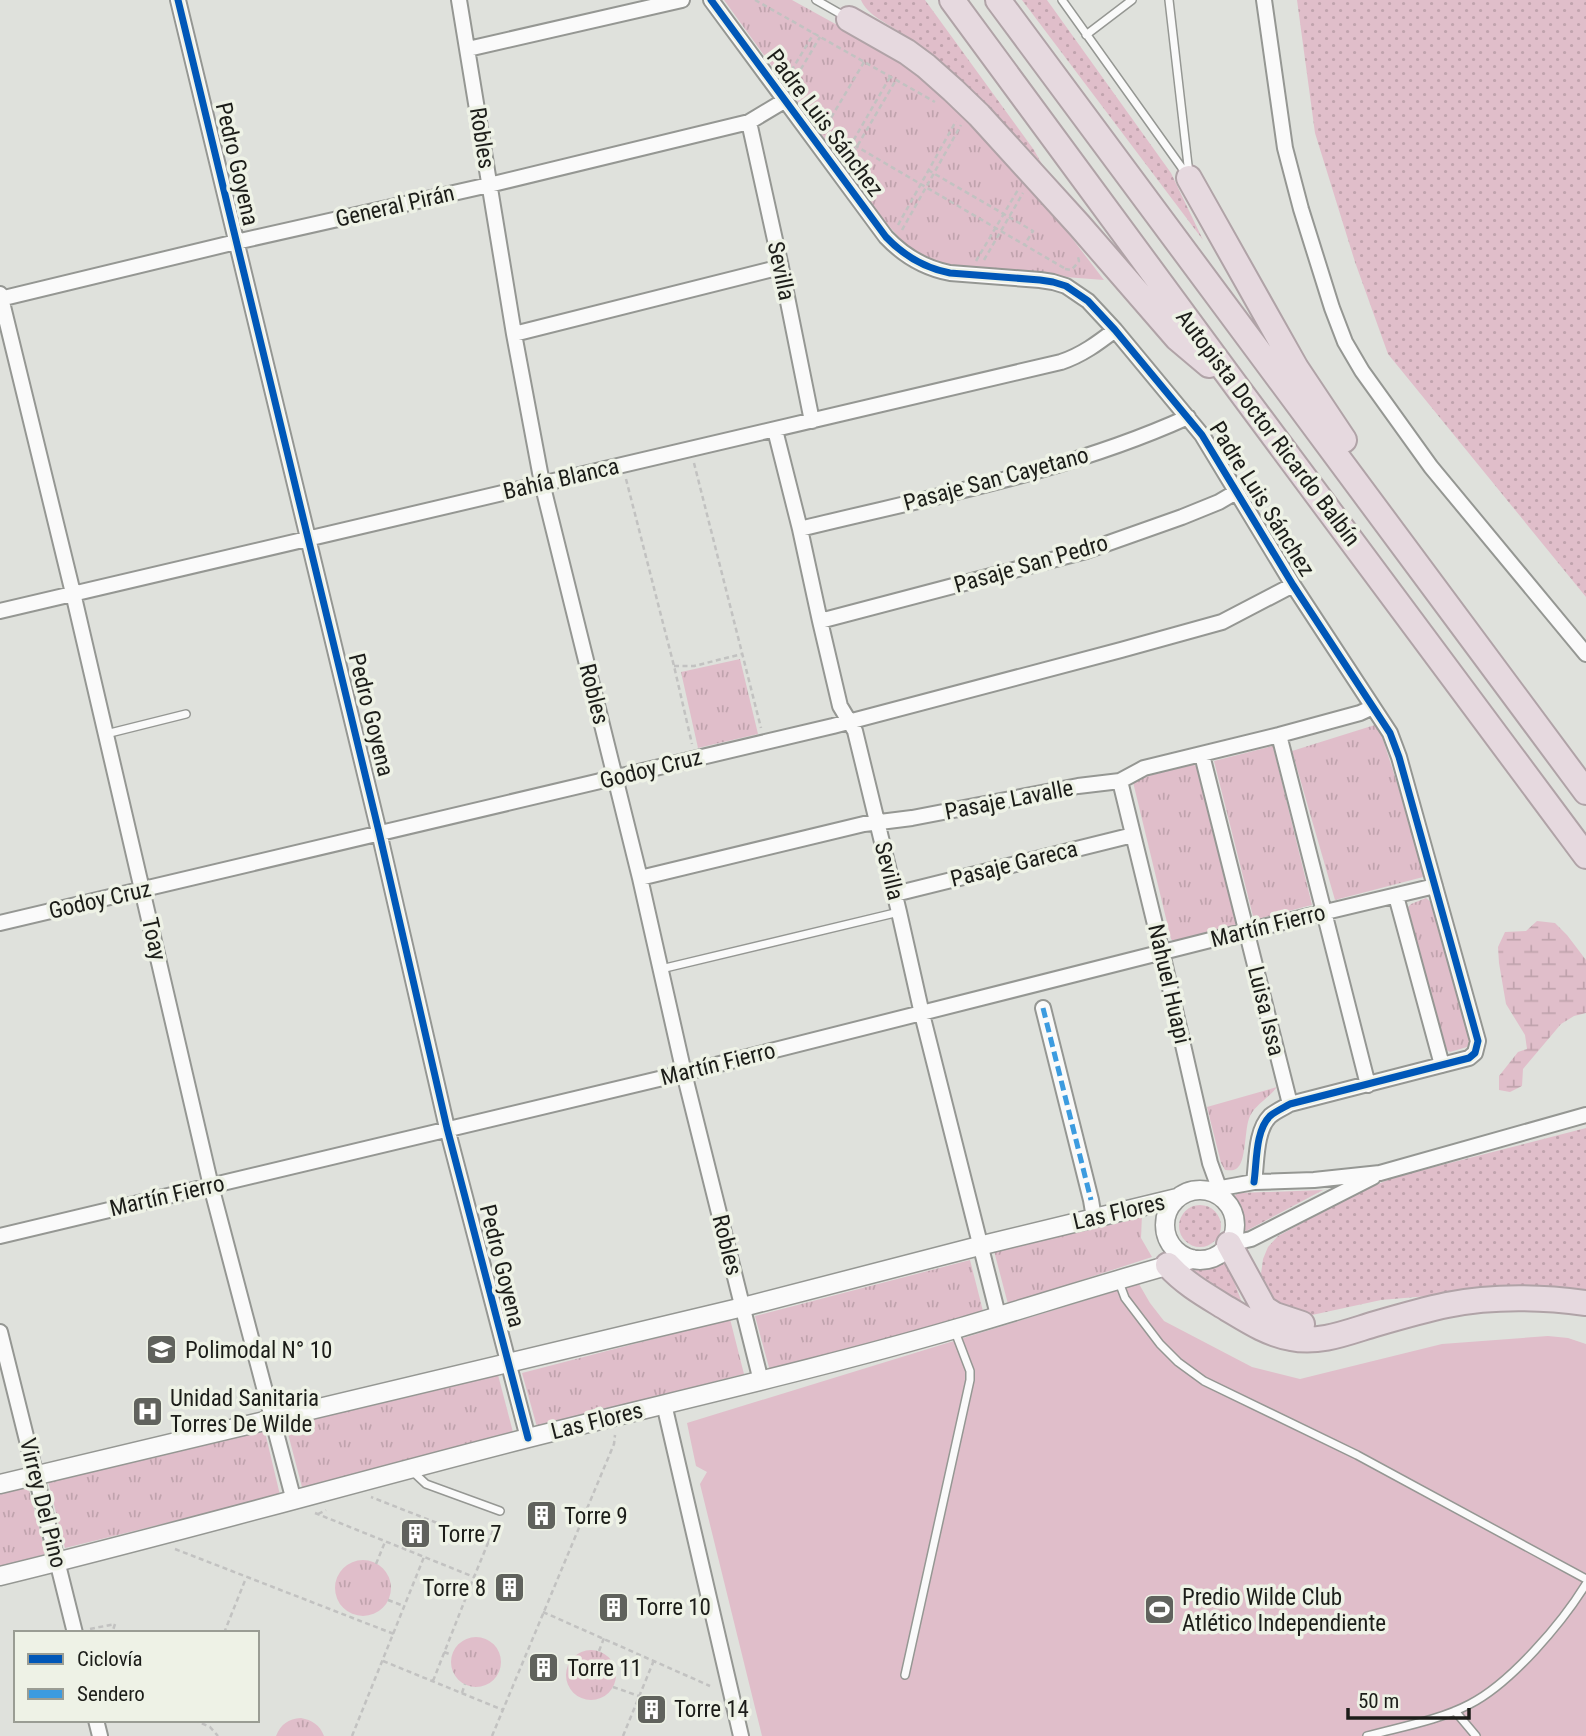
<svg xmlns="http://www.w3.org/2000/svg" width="1586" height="1736" font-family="'Roboto Condensed',sans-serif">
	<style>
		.grass { fill: url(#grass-dots) }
		.wetland { fill: url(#wetland-marsh) }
		.park { fill: url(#park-tufts) }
		.garden { fill: #e0beca }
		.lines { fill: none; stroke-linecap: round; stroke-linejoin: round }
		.service-casing { stroke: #959793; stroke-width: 10 }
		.minor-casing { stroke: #959793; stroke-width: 18 }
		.tertiary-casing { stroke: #959793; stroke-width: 21 }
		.motorway-casing { stroke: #b0a3a7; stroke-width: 28 }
		.path { stroke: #c2c2c1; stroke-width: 2.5; stroke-dasharray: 5 3.5; stroke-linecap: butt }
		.service { stroke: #fafafa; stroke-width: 7 }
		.minor { stroke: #fafafa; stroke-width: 14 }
		.tertiary { stroke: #fafafa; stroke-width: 18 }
		.motorway { stroke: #e6d9df; stroke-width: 24 }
		.quiet { stroke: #3c9bdf; stroke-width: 5; stroke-dasharray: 10 5; stroke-linecap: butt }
		.cycleway-casing { stroke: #eef2e6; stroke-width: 11 }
		.cycleway { stroke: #0057b8; stroke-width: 7 }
		.labels { text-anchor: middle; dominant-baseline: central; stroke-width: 7; stroke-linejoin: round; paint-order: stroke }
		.street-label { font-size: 23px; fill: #1c1d19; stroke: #eef2e6 }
		.poi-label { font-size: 23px; fill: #1c1d19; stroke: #eef2e6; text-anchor: start }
	</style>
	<defs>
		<pattern id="grass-dots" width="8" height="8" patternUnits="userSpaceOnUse" patternTransform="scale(1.75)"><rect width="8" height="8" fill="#e0beca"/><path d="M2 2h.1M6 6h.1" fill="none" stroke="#c0a3ad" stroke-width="1.8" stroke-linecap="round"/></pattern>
		<pattern id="wetland-marsh" width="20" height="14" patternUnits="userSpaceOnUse" patternTransform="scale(1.75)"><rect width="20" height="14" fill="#e0beca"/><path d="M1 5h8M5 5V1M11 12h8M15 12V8" fill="none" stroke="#c0a3ad"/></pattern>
		<pattern id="park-tufts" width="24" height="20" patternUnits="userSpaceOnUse" patternTransform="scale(1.75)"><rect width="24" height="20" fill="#e0beca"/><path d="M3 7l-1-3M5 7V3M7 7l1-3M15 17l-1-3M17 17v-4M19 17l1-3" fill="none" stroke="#c0a3ad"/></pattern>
	</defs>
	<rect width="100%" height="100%" fill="#dfe1dc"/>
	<path class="grass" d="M861,0H925L1034,150L1043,166C997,121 952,73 901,33C887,23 867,15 861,0Z
		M1022,0H1047L1171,173L1203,240Z
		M1297,0H1586V597L1388,354L1355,262L1315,133Z
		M1586,1128V1293L1451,1294L1381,1300L1312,1315L1291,1314L1278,1310L1262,1289L1261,1274L1263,1259L1268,1247L1278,1236L1361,1191L1395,1177Z
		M1323,1190L1246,1231L1239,1227L1232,1200L1234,1196L1239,1193Z
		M1179 1226a21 21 0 1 1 42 0a21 21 0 1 1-42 0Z
		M1226,1260L1241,1300L1252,1317L1188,1271Z"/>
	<path class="wetland" d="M1537,921L1555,923L1567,935L1586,960V1013L1574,1016L1561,1024L1523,1069L1522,1086L1510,1092L1499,1090V1076L1518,1052L1527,1049L1525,1035L1506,1004L1499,963L1498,947L1505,932L1526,931Z"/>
	<path class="park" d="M724,0H792L897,58L940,90L1032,186L1104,280L958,269C951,268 943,267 936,264C910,254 894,232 877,211Z
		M740,659L758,734L698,748L681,672Z
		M1378,724L1427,876L1335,900L1292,751Z
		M1273,746L1312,905L1254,920L1214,761Z
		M1193,764L1197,767L1237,922L1235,927L1176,944L1171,939L1133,782L1137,779Z
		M1426,898L1432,903L1470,1041L1467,1047L1450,1052L1445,1049L1408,907L1411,904Z
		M1277,1087C1269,1098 1256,1104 1250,1116C1244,1128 1247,1163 1236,1169C1233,1171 1229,1170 1225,1170L1221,1163L1207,1107Z
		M1142,1214L1141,1238L1152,1257L1008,1304L994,1251Z
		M970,1260L984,1315L770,1371L755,1316Z
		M730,1319L744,1374L537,1427L522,1373Z
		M497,1371L514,1436L303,1491L286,1426Z
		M264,1428L280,1495L65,1548L48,1481Z
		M28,1486L46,1554L0,1566V1493Z
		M335 1588a28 28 0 1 1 56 0a28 28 0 1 1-56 0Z
		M451 1662a25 25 0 1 1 50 0a25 25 0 1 1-50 0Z
		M566 1675a25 25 0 1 1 50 0a25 25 0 1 1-50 0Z
		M301,1718C312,1720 320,1725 324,1736H276C281,1724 288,1719 301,1718Z"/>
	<path class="garden" d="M1139,1284L1150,1303L1164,1321L1252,1367L1300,1379L1442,1344L1548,1336L1568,1338L1586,1344V1736H762L700,1484L707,1472L696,1466L687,1423Z"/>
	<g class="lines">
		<defs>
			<path id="service" d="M816,0L846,17
				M1062,0L1187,175
				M1169,0L1189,174
				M1086,35L1132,0
				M106,734L186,714
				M661,969L899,912
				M1119,1282L1125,1298L1160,1344L1178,1362L1204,1381L1357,1455L1586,1579
				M411,1470L426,1484L500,1511
				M905,1675L970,1380V1371L954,1329
				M1455,1711L1476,1736
				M1367,1736C1400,1727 1440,1720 1470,1704C1511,1683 1562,1623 1586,1584"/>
			<path id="minor" d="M178,0L379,832L447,1128L528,1438
				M459,0L514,334L542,483L640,878L684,1073L761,1381
				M711,0L886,237C904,256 924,268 950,273L1040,280L1053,282L1066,286L1088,301L1115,330L1202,435L1293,585L1390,733L1399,757L1478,1041L1475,1053L1469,1058L1290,1104C1283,1108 1276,1111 1270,1116C1255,1131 1257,1162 1254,1182
				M1264,0L1285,148L1301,209L1332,308L1345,342L1362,371L1431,467L1586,654
				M468,49L682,0
				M749,122L781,267L812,421
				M0,294L73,593L211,1186L294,1501
				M0,299L236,242L489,185L749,122L784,101
				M514,334L781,267
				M775,430L800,529L820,621L840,706L855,731L899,912L922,1014L998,1315
				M800,529C930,497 1067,472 1188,417
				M0,611C353,526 707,445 1061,362C1082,355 1098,343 1115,330
				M820,621L1086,551L1182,517L1219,502L1236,492
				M1279,735L1368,1085
				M1202,755L1290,1104
				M1120,781L1162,953L1210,1163L1223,1199
				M640,878L864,824L912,818L1078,786L1120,781L1144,768L1279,735L1360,713L1373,707
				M895,894L1133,835
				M1396,896L1442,1065
				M0,923L833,726L1121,650L1222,622L1293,585
				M1043,1008L1091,1200L1094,1218
				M1205,1191L1254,1182L1314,1180L1380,1173L1586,1115
				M0,1236L684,1073L1246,931L1435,886
				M1229,1244L1251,1239L1373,1177
				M0,1332L75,1633
				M664,1404L741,1736
				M96,1720L100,1736"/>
			<path id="tertiary" d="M1165 1225a35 35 0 1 1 70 0a35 35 0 1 1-70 0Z
				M0,1484L743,1307L979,1246L1177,1198
				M0,1576C177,1533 352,1483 528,1438C670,1402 814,1370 955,1329C1034,1306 1113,1280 1192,1259"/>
			<path id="motorway" d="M952,0L1240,391L1586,856
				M998,0L1586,792
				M849,19L907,52L926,66L953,90L979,115L1079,225L1177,338L1209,365
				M1189,178L1296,368L1344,440
				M1229,1244L1264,1308L1275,1315L1302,1324
				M1168,1265C1185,1284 1207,1296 1228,1309C1248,1321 1268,1334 1291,1338C1320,1344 1348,1332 1375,1324C1399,1317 1423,1310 1447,1305C1492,1296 1541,1297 1586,1303"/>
		</defs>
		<use href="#service" class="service-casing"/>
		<use href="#minor" class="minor-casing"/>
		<use href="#tertiary" class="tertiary-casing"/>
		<use href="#motorway" class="motorway-casing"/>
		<path class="path" d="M755,0L935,102
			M864,62L825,128L1064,268
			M787,78L814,33
			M792,84L820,37
			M845,155L890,77
			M849,160L896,80
			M928,170L1033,231L1025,244
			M898,225L956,121
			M902,230L961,125
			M984,260L1023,193
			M976,261L1019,188
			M1065,269L1071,270L1075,266L1079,261L1078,257
			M694,463L761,728
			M626,479L674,666L692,744
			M674,666H694L742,654
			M315,1513L474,1577L488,1543L371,1497
			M318,1514L326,1510
			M488,1543L497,1520
			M175,1549L394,1634
			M376,1564L385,1542
			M388,1600L404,1606
			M543,1612L710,1686
			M90,1629L115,1624L112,1633
			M224,1633L246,1578
			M599,1651L604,1638
			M444,1652L452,1655
			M383,1661L503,1710
			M433,1681L474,1577
			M613,1687L639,1696
			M462,1693L465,1684
			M194,1720L210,1727L218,1736
			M352,1736L424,1557
			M492,1736L614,1444L615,1435
			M623,1736L654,1660"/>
		<use href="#service" class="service"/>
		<use href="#minor" class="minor"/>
		<use href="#tertiary" class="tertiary"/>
		<use href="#motorway" class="motorway"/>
		<path class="quiet" d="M1043,1008L1091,1200"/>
		<defs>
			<path id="cycleway" d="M178,0L379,832L447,1128L528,1438
				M711,0L886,237C904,256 924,268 950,273L1040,280L1053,282L1066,286L1088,301L1115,330L1202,435L1293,585L1390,733L1399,757L1478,1041L1475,1053L1469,1058L1290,1104C1283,1108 1276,1111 1270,1116C1255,1131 1257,1162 1254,1182"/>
		</defs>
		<use href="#cycleway" class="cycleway-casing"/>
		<use href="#cycleway" class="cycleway"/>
	</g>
	<defs>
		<symbol id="school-square" viewBox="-11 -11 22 22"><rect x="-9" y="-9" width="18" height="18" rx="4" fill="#60625d" stroke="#eef2e6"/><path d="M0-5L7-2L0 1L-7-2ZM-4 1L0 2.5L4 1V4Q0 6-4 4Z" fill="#fff"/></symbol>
		<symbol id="hospital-square" viewBox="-11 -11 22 22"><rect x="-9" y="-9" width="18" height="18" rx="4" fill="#60625d" stroke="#eef2e6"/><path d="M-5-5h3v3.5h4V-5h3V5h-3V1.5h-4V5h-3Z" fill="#fff"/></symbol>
		<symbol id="building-square" viewBox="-11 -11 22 22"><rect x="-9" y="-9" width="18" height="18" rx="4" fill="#60625d" stroke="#eef2e6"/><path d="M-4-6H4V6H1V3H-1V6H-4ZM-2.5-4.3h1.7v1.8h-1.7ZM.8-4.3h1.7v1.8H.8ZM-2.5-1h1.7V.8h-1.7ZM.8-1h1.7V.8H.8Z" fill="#fff"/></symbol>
		<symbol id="stadium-square" viewBox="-11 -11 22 22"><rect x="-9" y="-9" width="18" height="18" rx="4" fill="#60625d" stroke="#eef2e6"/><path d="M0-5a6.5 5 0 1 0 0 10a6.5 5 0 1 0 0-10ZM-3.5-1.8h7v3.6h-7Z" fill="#fff"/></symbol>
	</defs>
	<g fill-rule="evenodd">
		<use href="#school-square" x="144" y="1332" width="35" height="35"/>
		<use href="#hospital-square" x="130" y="1394" width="35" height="35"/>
		<use href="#building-square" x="524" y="1498" width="35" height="35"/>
		<use href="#building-square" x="398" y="1516" width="35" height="35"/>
		<use href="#building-square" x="492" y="1570" width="35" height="35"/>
		<use href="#building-square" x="596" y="1590" width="35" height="35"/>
		<use href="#stadium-square" x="1142" y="1592" width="35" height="35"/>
		<use href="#building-square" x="526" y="1650" width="35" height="35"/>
		<use href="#building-square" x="634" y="1692" width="35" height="35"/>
	</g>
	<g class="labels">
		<g class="street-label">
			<text transform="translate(825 123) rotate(53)">Padre Luis Sánchez</text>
			<text transform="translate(482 138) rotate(81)">Robles</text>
			<text transform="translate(237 164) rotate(77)">Pedro Goyena</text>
			<text transform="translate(395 206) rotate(-13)">General Pirán</text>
			<text transform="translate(781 271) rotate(78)">Sevilla</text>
			<text transform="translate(1268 428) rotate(53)">Autopista Doctor Ricardo Balbín</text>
			<text transform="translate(561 479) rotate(-13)">Bahía Blanca</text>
			<text transform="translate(996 479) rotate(-15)">Pasaje San Cayetano</text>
			<text transform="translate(1262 499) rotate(58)">Padre Luis Sánchez</text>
			<text transform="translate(1031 564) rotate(-16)">Pasaje San Pedro</text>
			<text transform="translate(594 694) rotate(76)">Robles</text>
			<text transform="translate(371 715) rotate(76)">Pedro Goyena</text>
			<text transform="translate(651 769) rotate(-14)">Godoy Cruz</text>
			<text transform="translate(1009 800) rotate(-11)">Pasaje Lavalle</text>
			<text transform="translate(1014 864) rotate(-14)">Pasaje Gareca</text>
			<text transform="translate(889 871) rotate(76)">Sevilla</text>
			<text transform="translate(100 900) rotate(-13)">Godoy Cruz</text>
			<text transform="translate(1268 926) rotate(-14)">Martín Fierro</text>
			<text transform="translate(154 939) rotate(77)">Toay</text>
			<text transform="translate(1169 984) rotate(77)">Nahuel Huapi</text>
			<text transform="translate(1266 1011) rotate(76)">Luisa Issa</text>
			<text transform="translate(718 1064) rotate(-14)">Martín Fierro</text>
			<text transform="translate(167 1196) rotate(-13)">Martín Fierro</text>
			<text transform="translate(1119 1212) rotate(-13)">Las Flores</text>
			<text transform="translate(727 1245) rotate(76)">Robles</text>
			<text transform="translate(502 1266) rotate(76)">Pedro Goyena</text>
			<text transform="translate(597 1421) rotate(-14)">Las Flores</text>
			<text transform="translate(43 1503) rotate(76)">Virrey Del Pino</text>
		</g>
		<g class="poi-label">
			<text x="185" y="1350">Polimodal N° 10</text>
			<text x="170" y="1398">Unidad Sanitaria<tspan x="170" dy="26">Torres De Wilde</tspan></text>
			<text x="564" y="1516">Torre 9</text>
			<text x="438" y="1534">Torre 7</text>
			<text x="486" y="1588" text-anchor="end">Torre 8</text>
			<text x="1182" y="1597">Predio Wilde Club<tspan x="1182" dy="26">Atlético Independiente</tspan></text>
			<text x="636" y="1607">Torre 10</text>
			<text x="567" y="1668">Torre 11</text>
			<text x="674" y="1709">Torre 14</text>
		</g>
	</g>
	<rect x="14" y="1631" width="245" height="91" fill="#eef2e6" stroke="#9a9d94" stroke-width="2"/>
	<rect x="28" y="1654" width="35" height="10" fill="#0057b8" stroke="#9a9d94" stroke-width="2"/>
	<text x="77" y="1666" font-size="21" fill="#1c1d19">Ciclovía</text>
	<rect x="28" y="1689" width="35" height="10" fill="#3c9bdf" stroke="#9a9d94" stroke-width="2"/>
	<text x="77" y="1701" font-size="21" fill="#1c1d19">Sendero</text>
	<path d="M1348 1708v10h121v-10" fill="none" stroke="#1c1d19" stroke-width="3.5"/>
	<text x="1358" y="1708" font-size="21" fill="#1c1d19" stroke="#eef2e6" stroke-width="5" paint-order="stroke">50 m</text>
</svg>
